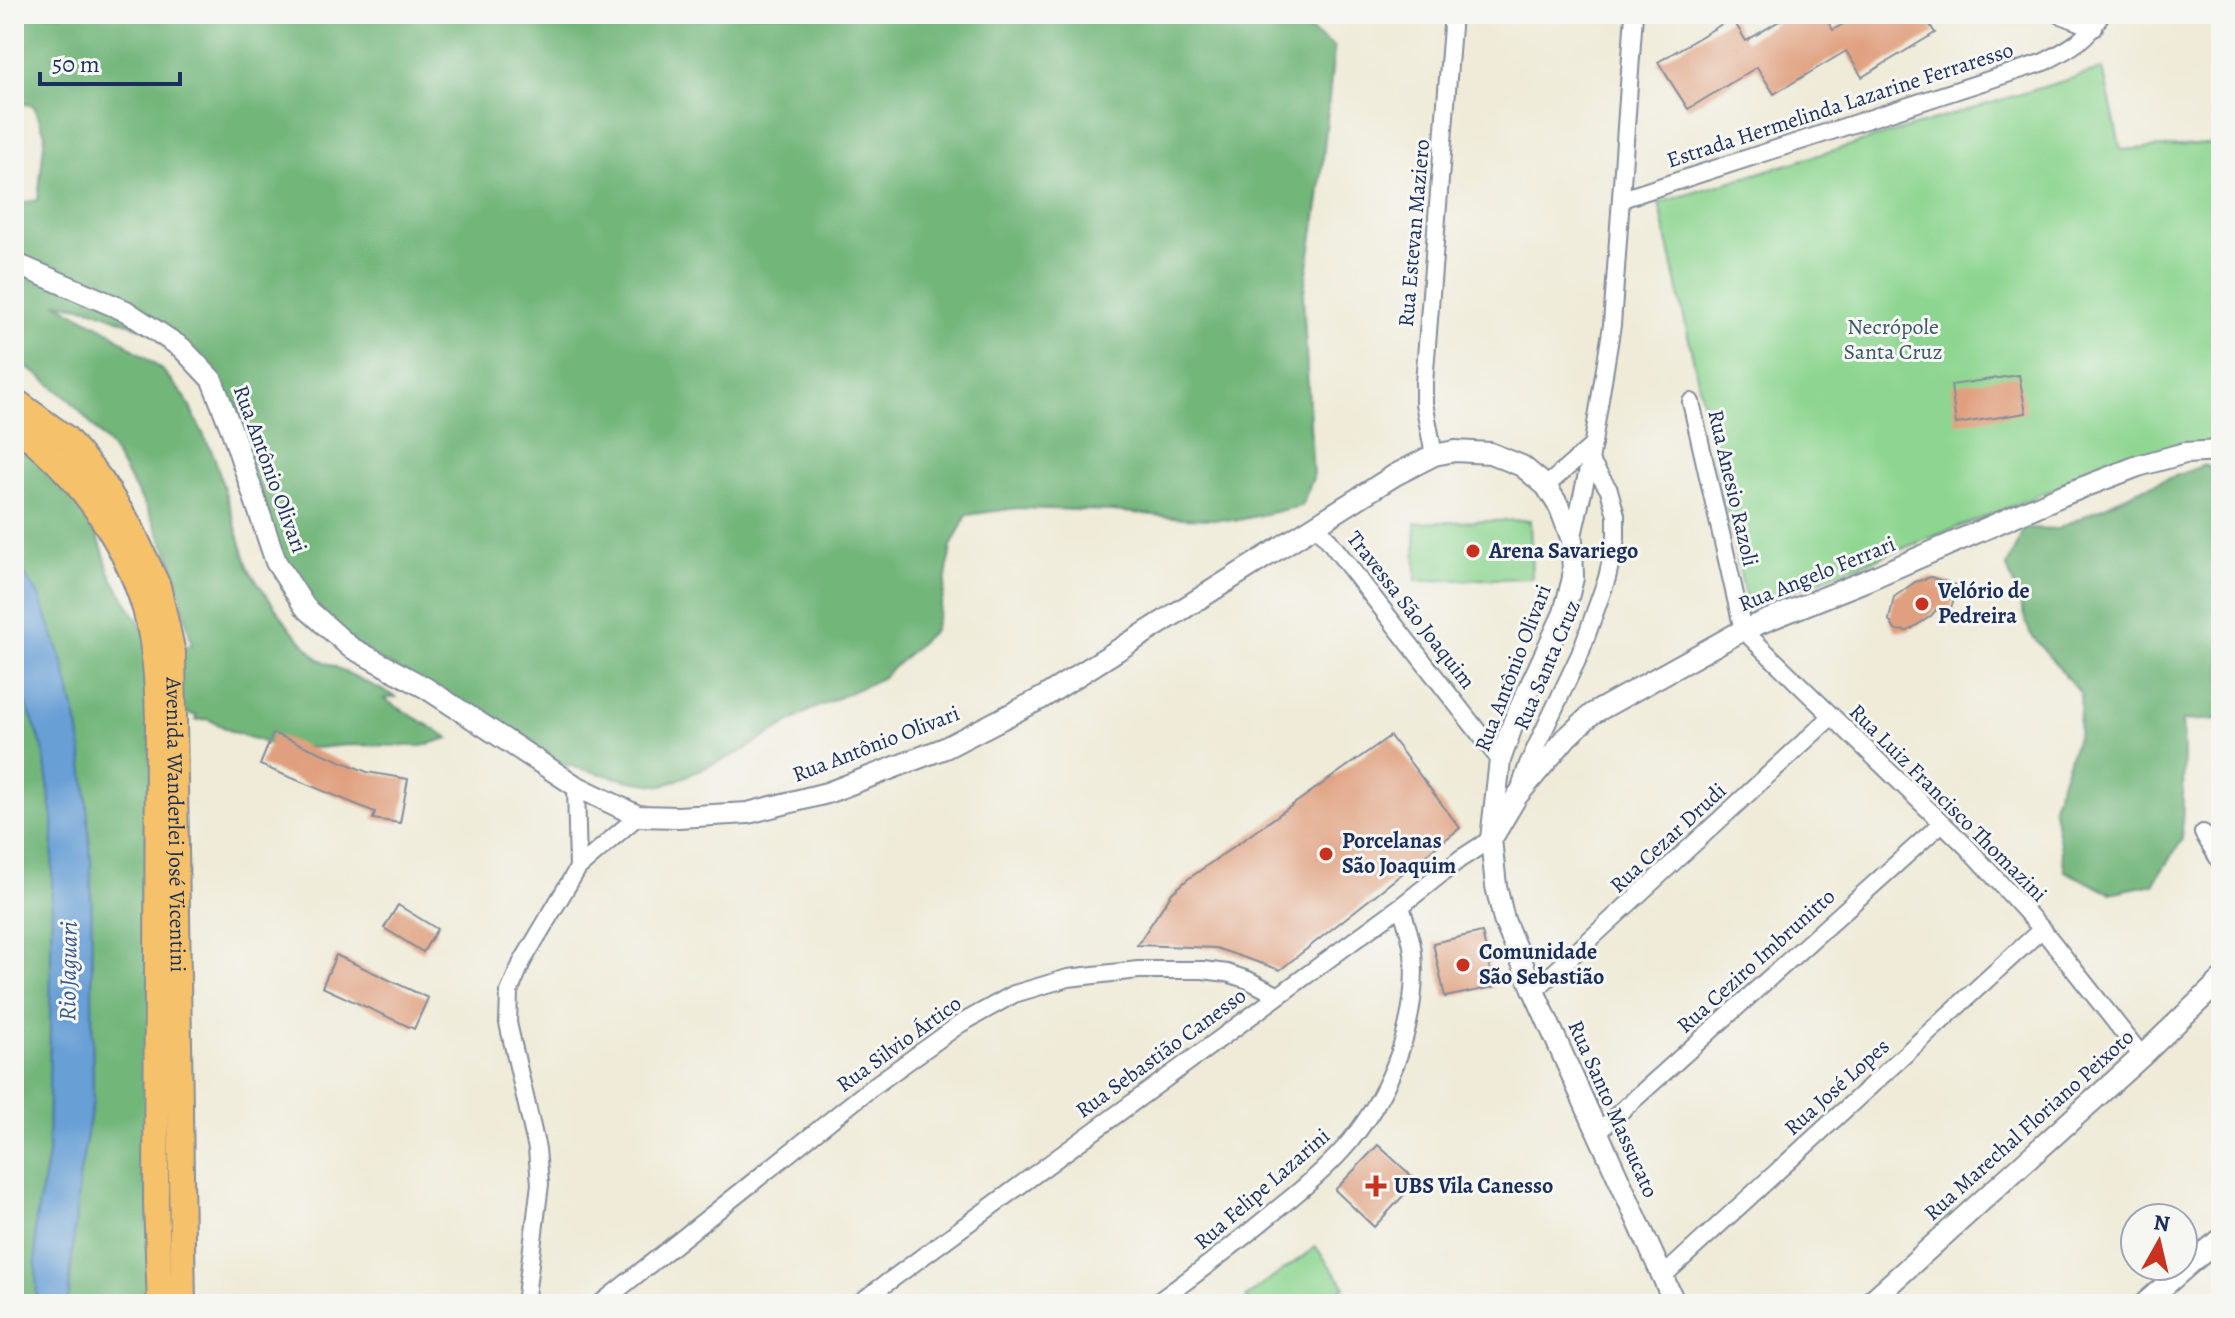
<svg xmlns="http://www.w3.org/2000/svg" width="2235" height="1318" font-family="Alegreya,serif">
	<style>
		.green { fill: #8dd590; stroke: #548277; stroke-width: 2 }
		.forest { fill: #72b67a; stroke: #46726c; stroke-width: 2 }
		.water { fill: #679fd5; stroke: #41679a; stroke-width: 2 }
		.building { fill: #e0a07f }
		.lines { fill: none; stroke-linecap: round; stroke-linejoin: round }
		.minor-casing { stroke: #858d9b; stroke-width: 20 }
		.tertiary-casing { stroke: #858d9b; stroke-width: 24 }
		.primary-casing { stroke: #858d9b; stroke-width: 28 }
		.minor { stroke: #fff; stroke-width: 16 }
		.tertiary { stroke: #fff; stroke-width: 20 }
		.primary { stroke: #f5c16b; stroke-width: 24 }
		.poi-dot { fill: #c8321e; stroke: #f6f6f2; stroke-width: 3 }
		.labels { text-anchor: middle; dominant-baseline: central; stroke-width: 6; stroke-linejoin: round; paint-order: stroke }
		.street-label { font-size: 22px; fill: #1b2f5e; stroke: #f6f6f2 }
		.park-label { font-size: 22px; fill: #38586a; stroke: #f6f6f2 }
		.poi-label { font-size: 22px; font-weight: bold; fill: #1b2f5e; stroke: #f6f6f2; text-anchor: start }
		.water-label { font-size: 24px; font-style: italic; fill: #365688; stroke: #f6f6f2 }
	</style>
	<rect width="100%" height="100%" fill="#f6f6f2"/>
	<filter id="ink" filterUnits="userSpaceOnUse"><feTurbulence type="fractalNoise" baseFrequency=".0125" numOctaves="2"/><feDisplacementMap in="SourceGraphic" scale="16" xChannelSelector="R" yChannelSelector="G"/><feConvolveMatrix kernelMatrix="1 2 1 2 8 2 1 2 1" color-interpolation-filters="sRGB"/></filter>
	<filter id="wash" filterUnits="userSpaceOnUse"><feTurbulence type="fractalNoise" baseFrequency=".006" numOctaves="4" result="noise"/><feDisplacementMap in="SourceGraphic" scale="32" xChannelSelector="R" yChannelSelector="G"/><feGaussianBlur stdDeviation="1.8" result="paint"/><feColorMatrix in="noise" values="0 0 0 0 0 0 0 0 0 0 0 0 0 0 0 0 0 1.4 0 .05"/><feComposite in="paint" operator="in"/></filter>
	<g filter="url(#wash)">
		<rect width="100%" height="100%" fill="#efebd8"/>
		<path class="green" d="M2103,69L2121,150L2221,143V439L2113,465L2003,510L1813,583L1747,604L1659,203Z
			M1530,520L1532,578L1416,581L1415,523Z
			M1316,1247L1345,1287L1321,1304H1251L1246,1297Z"/>
		<path class="forest" d="M14,14H1287L1334,47L1319,199L1303,297L1313,478L1301,506L1239,520L1183,518L1113,511L1017,508L967,515L951,546L943,597L934,630L882,678L809,711L739,753L663,786L630,781L558,763L355,645L286,583L213,399L156,334L93,309L56,303L110,332L162,370L185,397L214,456L249,570L289,627L317,658L396,697L384,699L449,738L422,746L348,745L317,748L273,745L233,732L208,719L196,720V715L166,710L178,1304H14V676L18,675L14,591V439C46,467 79,499 98,538C104,549 105,562 110,573C124,601 142,626 159,652L192,645L173,563L147,509L110,446L72,402L40,376L14,358V204L38,200L45,134L34,106L14,101Z
			M2204,465L2221,472V719L2182,721L2184,751L2182,840L2153,884L2110,893L2065,871L2053,805L2079,731L2081,694L2030,633L2007,566L2024,528L2058,529L2138,490Z"/>
		<path class="water" d="M14,560L39,596L64,665L79,731L86,788L91,863L93,1101L79,1179L68,1304H37L35,1225L48,1155L53,821L43,748L15,673L14,676Z"/>
		<g id="blocks">
			<path class="building" d="M1791,14H1823L1833,30L1860,14H1923L1935,33L1862,77L1846,51L1774,94L1757,67L1688,109L1658,62L1732,18L1746,41Z
				M2019,375L2026,413L1956,424L1951,385Z
				M1931,577L1958,586L1949,614L1936,610L1931,616L1908,631L1895,630L1889,620L1894,597L1915,582Z
				M273,733L367,772L408,779L400,823L373,819L375,812L260,765Z
				M1390,736L1460,828L1280,970L1216,948L1137,945L1172,893L1188,879Z
				M398,905L437,929L423,952L384,928Z
				M1482,932L1494,987L1445,997L1433,943Z
				M336,955L428,998L414,1029L322,987Z
				M1378,1145L1417,1181L1374,1227L1335,1190Z"/>
		</g>
	</g>
	<g filter="url(#ink)">
		<use href="#blocks" fill-opacity="0" stroke="#858d9b" stroke-width="2"/>
		<g class="lines">
			<defs>
				<path id="minor" d="M2058,14L2094,28
					M1622,199L2044,62C2067,50 2089,39 2101,14
					M1691,402L1743,630L1966,846L2042,929L2142,1056
					M1434,455L1424,403V383L1453,14
					M1546,486L1593,445
					M1316,524L1500,760
					M1572,540L1590,461L1612,325L1634,14
					M576,786L578,868
					M1519,791L1528,764L1580,654L1607,578L1616,538V515L1609,490L1590,461
					M2203,833L2221,863
					M1534,991L1831,717
					M1599,1131L1942,823
					M1662,1277L2042,929
					M525,1304L540,1184L537,1149L508,1023L509,992L522,962L578,868L638,816
					M600,1304L871,1088L960,1024L1014,994L1068,978L1138,970H1203L1227,973L1248,980L1277,995
					M858,1304L1401,906L1460,859L1491,839
					M1155,1304C1198,1273 1239,1241 1280,1207C1305,1187 1331,1165 1351,1140C1392,1090 1419,1019 1413,953C1412,938 1405,921 1401,906"/>
				<path id="tertiary" d="M14,263L126,311L182,348L212,380L232,431L276,562L305,607L350,647L426,688L576,786L638,816L678,817L748,813L827,793L945,748L1042,698L1395,475L1434,455L1455,451L1490,453L1522,466L1546,486L1560,508L1572,540L1573,578L1564,613L1514,721L1500,760L1491,839L1496,886L1504,920L1534,991L1675,1304
					M1494,835L1517,796L1567,737L1592,714L1743,630L1865,581L2063,495L2138,466L2185,453L2221,451
					M1868,1304L2142,1056L2221,980
					M2144,1304L2193,1261L2221,1239"/>
				<g id="primary">
					<path id="s1" d="M14,400L66,438L101,480L132,530L158,586L173,653L183,1304"/>
					<path d="M14,426C75,469 124,538 145,609C155,645 157,683 158,720L156,1204L160,1304"/>
				</g>
			</defs>
			<use href="#minor" class="minor-casing"/>
			<use href="#tertiary" class="tertiary-casing"/>
			<use href="#primary" class="primary-casing"/>
			<use href="#minor" class="minor"/>
			<use href="#tertiary" class="tertiary"/>
			<use href="#primary" class="primary"/>
		</g>
	</g>
	<g class="poi-dot">
		<circle cx="1473" cy="551" r="8"/>
		<circle cx="1922" cy="604" r="8"/>
		<circle cx="1326" cy="854" r="8"/>
		<circle cx="1463" cy="965" r="8"/>
		<path d="M1372 1174h8v8h8v8h-8v8h-8v-8h-8v-8h8z"/>
	</g>
	<g class="labels">
		<g class="street-label">
			<text transform="translate(1840 105) rotate(-18)">Estrada Hermelinda Lazarine Ferraresso</text>
			<text transform="translate(1414 233) rotate(-85)">Rua Estevan Maziero</text>
			<text transform="translate(270 469) rotate(70)">Rua Antônio Olivari</text>
			<text transform="translate(1733 488) rotate(77)">Rua Anesio Razoli</text>
			<text transform="translate(1817 574) rotate(-22)">Rua Angelo Ferrari</text>
			<text transform="translate(1411 610) rotate(52)">Travessa São Joaquim</text>
			<text transform="translate(1547 665) rotate(-67)">Rua Santa Cruz</text>
			<text transform="translate(1513 668) rotate(-69)">Rua Antônio Olivari</text>
			<text transform="translate(876 744) rotate(-21)">Rua Antônio Olivari</text>
			<text transform="translate(1948 803) rotate(45)">Rua Luiz Francisco Thomazini</text>
			<text stroke="none"><textPath href="#s1" startOffset="480">Avenida Wanderlei José Vicentini</textPath></text>
			<text transform="translate(1668 838) rotate(-43)">Rua Cezar Drudi</text>
			<text transform="translate(1756 961) rotate(-42)">Rua Ceziro Imbrunitto</text>
			<text transform="translate(899 1044) rotate(-36)">Rua Silvio Ártico</text>
			<text transform="translate(1161 1053) rotate(-36)">Rua Sebastião Canesso</text>
			<text transform="translate(1837 1087) rotate(-42)">Rua José Lopes</text>
			<text transform="translate(1613 1109) rotate(66)">Rua Santo Massucato</text>
			<text transform="translate(2029 1125) rotate(-42)">Rua Marechal Floriano Peixoto</text>
			<text transform="translate(1262 1189) rotate(-41)">Rua Felipe Lazarini</text>
		</g>
		<g class="park-label">
			<text x="1893" y="327">Necrópole<tspan x="1893" dy="25">Santa Cruz</tspan></text>
		</g>
		<g class="poi-label">
			<text x="1489" y="551">Arena Savariego</text>
			<text x="1938" y="591">Velório de<tspan x="1938" dy="25">Pedreira</tspan></text>
			<text x="1342" y="841">Porcelanas<tspan x="1342" dy="25">São Joaquim</tspan></text>
			<text x="1479" y="952">Comunidade<tspan x="1479" dy="25">São Sebastião</tspan></text>
			<text x="1394" y="1186">UBS Vila Canesso</text>
		</g>
		<g class="water-label">
			<text transform="translate(68 971) rotate(-89)">Rio Jaguari</text>
		</g>
	</g>
	<rect width="2235" height="1318" fill="none" stroke="#f6f6f2" stroke-width="48"/>
	<g transform="translate(2159 1242) rotate(8)"><circle r="38" fill="#f6f6f2" stroke="#9ea6b7" stroke-width="2"/>
	<path d="M0-6L14 30L0 20L-14 30Z" fill="#c8321e"/>
	<text y="-12" font-size="22" font-weight="bold" text-anchor="middle" fill="#1b2f5e">N</text>
	</g>
	<path d="M40 72v12h140v-12" fill="none" stroke="#1b2f5e" stroke-width="4"/>
	<text x="52" y="72" font-size="24" fill="#1b2f5e" stroke="#f6f6f2" stroke-width="6" paint-order="stroke">50 m</text>
</svg>
